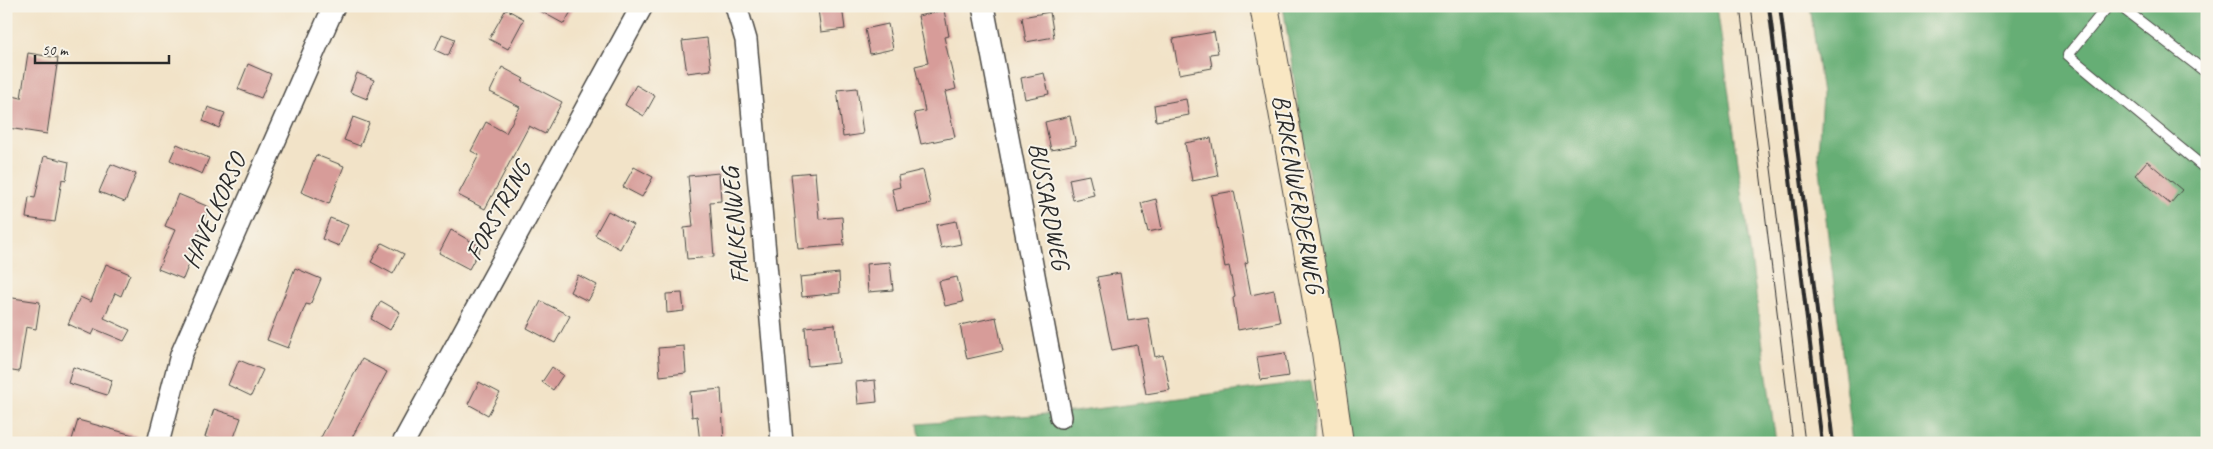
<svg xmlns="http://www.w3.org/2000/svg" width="2213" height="449" font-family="Caveat,sans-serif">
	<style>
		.forest { fill: #66ae75; stroke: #486c50 }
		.building { fill: #d79c99 }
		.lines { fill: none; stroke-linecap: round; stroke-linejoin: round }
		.lane-casing { stroke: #494743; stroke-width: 12 }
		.street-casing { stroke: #494743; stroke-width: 24 }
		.secondary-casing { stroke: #494743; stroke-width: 30 }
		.lane { stroke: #fff; stroke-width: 10 }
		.street { stroke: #fff; stroke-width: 21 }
		.secondary { stroke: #f9e7c3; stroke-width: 28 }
		.tram { stroke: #2b2b2b; stroke-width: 1 }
		.rail { stroke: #2b2b2b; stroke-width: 4 }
		.labels { text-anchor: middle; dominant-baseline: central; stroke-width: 4; stroke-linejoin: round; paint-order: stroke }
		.street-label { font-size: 25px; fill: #2b2b2b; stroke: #f7f3e8 }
	</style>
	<rect width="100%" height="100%" fill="#f7f3e8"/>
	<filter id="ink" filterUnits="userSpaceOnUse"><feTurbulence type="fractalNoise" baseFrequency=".02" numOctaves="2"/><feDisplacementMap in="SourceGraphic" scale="10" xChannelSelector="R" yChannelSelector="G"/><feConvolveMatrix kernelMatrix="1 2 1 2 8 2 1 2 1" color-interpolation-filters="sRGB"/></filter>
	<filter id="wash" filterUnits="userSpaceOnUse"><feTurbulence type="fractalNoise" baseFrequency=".0096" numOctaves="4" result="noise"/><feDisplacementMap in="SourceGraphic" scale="20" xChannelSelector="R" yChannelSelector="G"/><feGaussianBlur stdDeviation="1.12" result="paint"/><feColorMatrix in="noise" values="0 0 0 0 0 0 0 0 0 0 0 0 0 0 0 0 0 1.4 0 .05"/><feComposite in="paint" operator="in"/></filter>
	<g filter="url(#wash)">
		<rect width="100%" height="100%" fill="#f2e3c8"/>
		<path class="forest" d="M1283,6H1717L1776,443H1349Z
			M1810,6H2207V443H1853L1818,153L1822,95Z
			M1311,381L1315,407L1313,443H921L918,424L1073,412Z"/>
		<g id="blocks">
			<path class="building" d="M531,6H574L564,24Z
				M842,6L845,29L821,32L818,9Z
				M506,9L524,19L508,49L489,39Z
				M944,10L949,36L944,37L956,89L945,92L955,137L921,144L914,113L925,111L915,66L928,63L918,16Z
				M1050,12L1054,37L1026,42L1022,17Z
				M888,24L893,49L870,54L865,29Z
				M1214,32L1218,53L1210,54L1212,68L1179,74L1173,39Z
				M442,34L455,39L448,56L435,50Z
				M707,38L711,70L687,73L682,41Z
				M28,53L58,58L47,134L8,128L13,96L21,98Z
				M248,64L271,74L261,98L238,89Z
				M502,67L524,79L522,81L562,102L545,134L529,126L485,209L458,195L479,155L471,151L486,122L506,133L520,107L490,92Z
				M357,73L374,80L367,99L350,92Z
				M1044,73L1049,94L1025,99L1021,78Z
				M636,85L655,96L644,116L625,105Z
				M857,88L863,134L843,137L837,90Z
				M1186,99L1189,115L1156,121L1154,105Z
				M208,107L225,113L219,128L203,121Z
				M1070,116L1076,145L1051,150L1045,122Z
				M353,117L369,123L360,146L344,140Z
				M1211,138L1218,176L1192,181L1185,143Z
				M177,144L209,158L202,174L170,160Z
				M316,155L344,166L329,204L301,192Z
				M44,156L69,162L66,180L62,179L55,222L26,218L29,197L35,198Z
				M2147,161L2182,190L2170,204L2135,175Z
				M111,164L136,174L125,202L99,192Z
				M634,167L653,177L642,197L623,187Z
				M923,170L931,204L897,211L892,189L900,187L898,176Z
				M815,172L819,219L842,217L844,245L798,249L791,174Z
				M719,173L721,201L710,202L714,257L687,259L684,228L693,227L688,176Z
				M1089,175L1094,195L1073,200L1069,179Z
				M1234,191L1248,262L1245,263L1251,295L1274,290L1280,322L1238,330L1233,298L1235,297L1229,266L1225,267L1211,195Z
				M178,194L209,207L190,253L193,254L183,279L158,269L175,230L165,226Z
				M1156,199L1162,229L1148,232L1141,203Z
				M608,211L633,225L620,249L595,235Z
				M330,218L348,225L339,246L322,239Z
				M956,221L961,244L941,248L936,225Z
				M451,230L481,247L469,269L439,253Z
				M382,243L404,254L393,274L371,262Z
				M890,262L893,290L868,292L866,264Z
				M106,264L130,274L121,296L115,293L104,318L130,330L124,341L95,329L92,335L68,324L80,297L91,302Z
				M295,268L321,279L310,305L306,304L288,348L267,340Z
				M839,273L840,293L802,297L800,277Z
				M1120,273L1128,321L1148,318L1155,357L1163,355L1170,390L1146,394L1137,345L1112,350L1097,277Z
				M578,275L597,285L588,301L570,292Z
				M957,277L963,302L945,306L939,281Z
				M682,293L684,311L667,313L666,294Z
				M6,297L40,302L36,329L26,327L19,372L6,370Z
				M381,301L400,312L390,330L371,319Z
				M541,301L570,316L555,343L527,328Z
				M996,317L1003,351L967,359L960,325Z
				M835,324L839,363L808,366L805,327Z
				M684,346L686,373L660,376L658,348Z
				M1285,353L1289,376L1261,380L1257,357Z
				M362,359L387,372L349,443H318Z
				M239,360L263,370L251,396L228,385Z
				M73,367L112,380L107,395L68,383Z
				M552,367L563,375L553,390L542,382Z
				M875,380L877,402L858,404L856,382Z
				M479,382L500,393L488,415L468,404Z
				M721,389L724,443H700L697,416L692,417L690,392Z
				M214,409L241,418L232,443H221L205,437Z
				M78,420L144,438L143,443H71Z"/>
		</g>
	</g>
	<g filter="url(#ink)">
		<use href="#blocks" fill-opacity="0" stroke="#494743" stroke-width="1"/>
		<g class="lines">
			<defs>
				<path id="lane" d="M2108,6L2068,55L2207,170
					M2120,6L2207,73"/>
				<path id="street" d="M736,6L746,40L782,443
					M983,6L1061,417
					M158,443L181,355L334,6
					M403,443L642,6"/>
				<path id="secondary" d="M1264,6L1325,345L1339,443"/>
			</defs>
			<use href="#lane" class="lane-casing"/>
			<use href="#street" class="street-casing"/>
			<use href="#secondary" class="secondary-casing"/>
			<use href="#lane" class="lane"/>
			<use href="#street" class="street"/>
			<use href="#secondary" class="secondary"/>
			<path class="tram" d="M1740,6L1793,443
				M1751,6L1805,443"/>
			<path class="rail" d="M1769,6L1822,443
				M1780,6L1833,443"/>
		</g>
	</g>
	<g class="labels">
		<g class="street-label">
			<text transform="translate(1298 194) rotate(80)">BIRKENWERDERWEG</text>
			<text transform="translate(1049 206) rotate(79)">BUSSARDWEG</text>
			<text transform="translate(214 211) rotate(-66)">HAVELKORSO</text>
			<text transform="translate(498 211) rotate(-61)">FORSTRING</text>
			<text transform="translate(735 226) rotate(-95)">FALKENWEG</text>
		</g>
	</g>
	<rect width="2213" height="449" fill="none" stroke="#f7f3e8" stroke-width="25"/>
	<path d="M35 55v8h134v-8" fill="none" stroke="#2b2b2b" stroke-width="2.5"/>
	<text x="42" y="55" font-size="15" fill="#2b2b2b" stroke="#f7f3e8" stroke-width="4" paint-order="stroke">50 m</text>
</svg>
